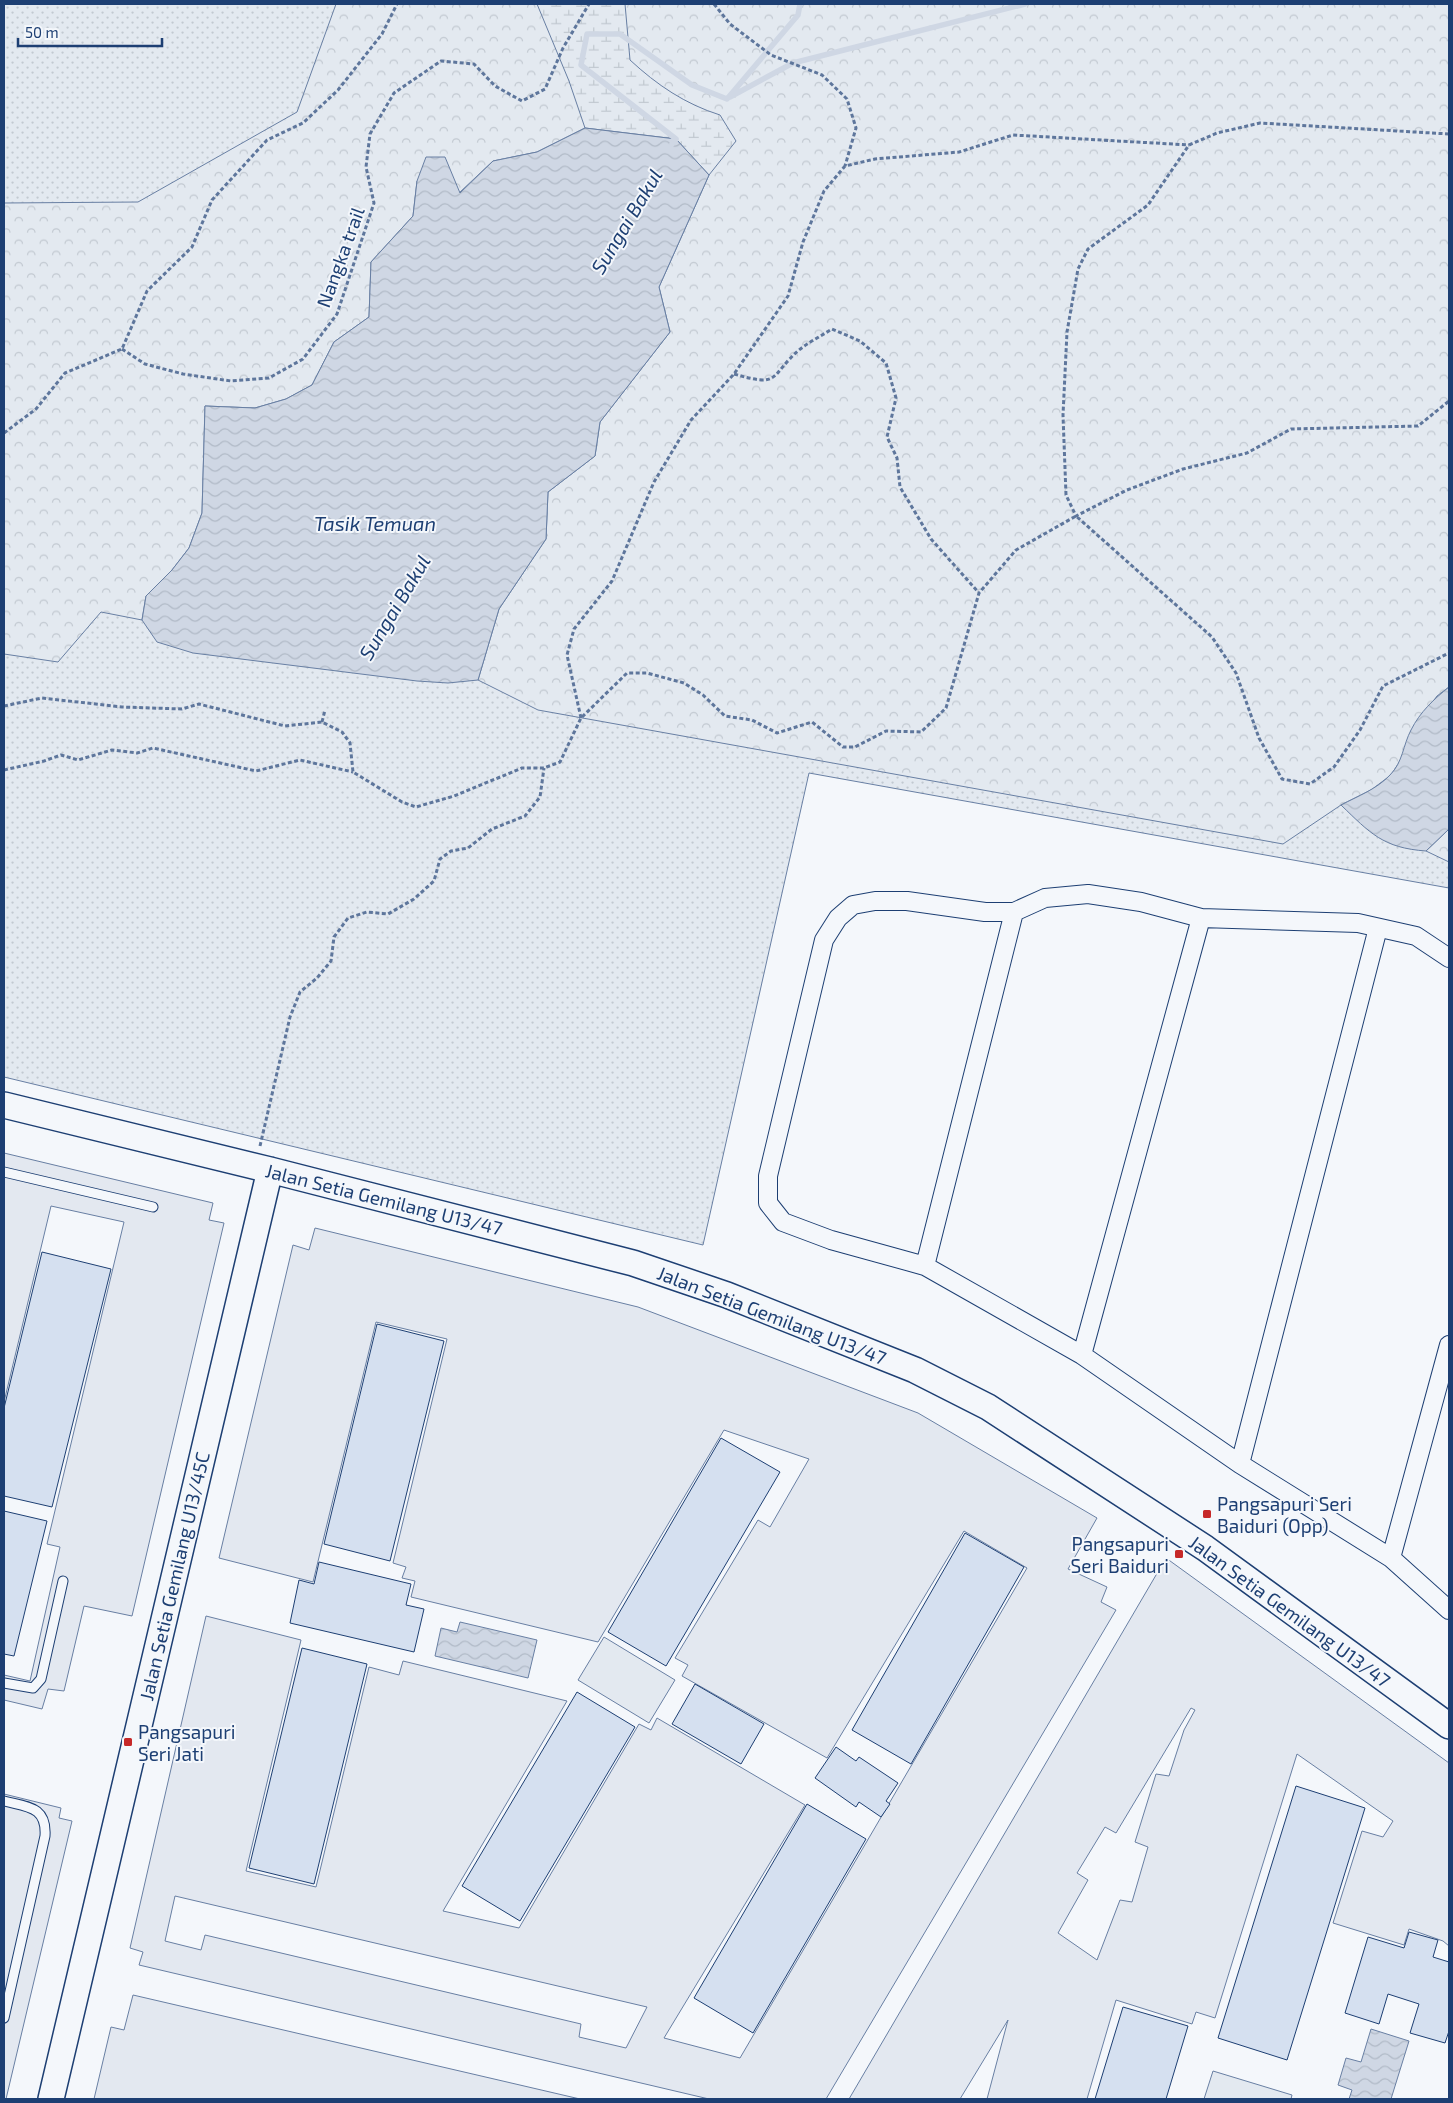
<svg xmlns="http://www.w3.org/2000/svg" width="1453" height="2103" font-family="'Exo 2',sans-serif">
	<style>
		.grass { fill: url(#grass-dots); stroke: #687fa3 }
		.forest { fill: url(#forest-crowns); stroke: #687fa3 }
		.wetland { fill: url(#wetland-marsh); stroke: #687fa3 }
		.pitch { fill: #e3e9f0; stroke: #687fa3 }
		.parking { fill: #e3e8f0; stroke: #687fa3; fill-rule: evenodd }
		.water { fill: url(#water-waves); stroke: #687fa3 }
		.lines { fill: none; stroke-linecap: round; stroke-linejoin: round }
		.stream { stroke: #cfd7e4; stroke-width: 5.5 }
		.building { fill: #d5e0f0; stroke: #1d3f73 }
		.lane-casing { stroke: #1d3f73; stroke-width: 11 }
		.street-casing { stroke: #1d3f73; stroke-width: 20 }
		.secondary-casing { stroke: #1d3f73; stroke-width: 28 }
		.path { stroke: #5e769c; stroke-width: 3; stroke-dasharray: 4 2.5; stroke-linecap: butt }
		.lane { stroke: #f4f7fb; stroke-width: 9 }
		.street { stroke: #f4f7fb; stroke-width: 18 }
		.secondary { stroke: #f4f7fb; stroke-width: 25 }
		.poi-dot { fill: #c62828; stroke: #f4f7fb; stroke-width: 2 }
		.labels { text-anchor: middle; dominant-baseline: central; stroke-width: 4; stroke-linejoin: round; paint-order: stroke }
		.street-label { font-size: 19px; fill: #1d3f73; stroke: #f4f7fb }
		.poi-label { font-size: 19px; fill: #1d3f73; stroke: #f4f7fb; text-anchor: start }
		.water-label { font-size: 20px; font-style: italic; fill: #1d3f73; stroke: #f4f7fb }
	</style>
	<defs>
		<pattern id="grass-dots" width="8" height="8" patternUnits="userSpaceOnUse" patternTransform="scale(1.25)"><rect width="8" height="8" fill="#e3e9f0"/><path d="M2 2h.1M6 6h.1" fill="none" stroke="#c2c9d1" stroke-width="1.8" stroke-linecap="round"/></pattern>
		<pattern id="forest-crowns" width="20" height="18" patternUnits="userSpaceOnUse" patternTransform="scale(1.25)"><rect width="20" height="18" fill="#e3e9f0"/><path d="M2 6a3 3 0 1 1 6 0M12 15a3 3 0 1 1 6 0" fill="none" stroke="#c2c9d1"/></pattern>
		<pattern id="wetland-marsh" width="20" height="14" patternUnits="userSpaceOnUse" patternTransform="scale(1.25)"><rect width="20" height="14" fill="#e3e9f0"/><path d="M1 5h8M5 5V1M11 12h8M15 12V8" fill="none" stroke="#c2c9d1"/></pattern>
		<pattern id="water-waves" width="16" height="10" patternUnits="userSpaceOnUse" patternTransform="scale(1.25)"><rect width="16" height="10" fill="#cfd7e4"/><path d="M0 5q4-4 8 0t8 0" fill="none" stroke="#b1bac7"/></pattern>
	</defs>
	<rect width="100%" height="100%" fill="#f4f7fb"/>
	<path class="grass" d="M4,4H1449V888L809,773L703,1245L4,1077Z"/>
	<path class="forest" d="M336,4H1449V687L1437,696L1411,731L1402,758L1391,775L1371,790L1341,805L1283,844L538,710L478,680L499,609L546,539L548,492L595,456L600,422L670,332L659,287L709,175L585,128L537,152L493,161L459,193L417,181L413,216L371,262L369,317L334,342L312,385L286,399L255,408L205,406L202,513L189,548L172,570L146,596L142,620L101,612L58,662L4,654V203L138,202L297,112Z
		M1449,829V862L1426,851Z"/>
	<path class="wetland" d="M537,4H625L630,60C657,85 685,104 720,115L736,141L709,175L676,139L585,128L569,81Z"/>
	<path class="pitch" d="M604,1637L675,1680L649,1723L578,1680Z
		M1213,2071L1292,2095L1291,2099H1204Z"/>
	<path class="parking" d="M4,1153L213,1203L209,1220L224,1223L132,1616L84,1606L64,1691L48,1689L42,1709L4,1700V1675L30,1681L60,1547L47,1544L124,1222L51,1206L4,1402Z
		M315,1228L638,1307L918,1413L1097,1518L1068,1569L1107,1587L1101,1602L1116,1610L826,2099H709L139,1965L143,1952L130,1948L206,1616L301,1640L246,1871L316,1887L369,1667L399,1675L403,1661L567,1701L443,1911L519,1928L639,1724L651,1730L657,1718L805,1805L664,2038L740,2058L1027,1568L964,1531L827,1758L682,1676L688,1665L675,1658L758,1520L770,1527L809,1459L724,1430L598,1642L411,1597L415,1581L402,1578L406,1567L393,1563L447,1339L376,1322L313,1582L219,1558L293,1245L309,1250ZM175,1896L647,2007L626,2048L579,2037L581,2024L205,1935L201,1950L165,1941Z
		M1166,1558L1449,1763V1946L1443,1941L1409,1929L1404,1945L1333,1923L1362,1831L1383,1837L1393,1821L1297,1754L1215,2018L1196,2012L1192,2024L1116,2000L1087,2099H987L1008,2020L960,2099H849ZM1191,1708L1195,1710L1184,1730L1169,1776L1156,1774L1135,1842L1148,1847L1132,1902L1120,1900L1097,1960L1058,1933L1088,1880L1077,1873L1105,1827L1116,1833Z
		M4,1794L61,1808L59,1818L72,1821L6,2099L4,2098Z
		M133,1995L580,2099H94L111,2027L124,2030Z"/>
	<path class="water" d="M585,128L676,139L709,175L659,287L670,332L600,422L595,456L548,492L546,539L499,609L478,680L448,683L417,681L193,653L157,642L142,620L146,596L172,570L189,548L202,513L205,406L255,408L286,399L312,385L334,342L369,317L371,262L413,216L417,181L426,157H445L460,193L493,161L537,152Z
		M1449,687V829L1426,851C1383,848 1370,833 1341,805C1358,796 1377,789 1390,775C1403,762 1403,745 1411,730C1420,712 1434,699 1449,687Z
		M460,1622L537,1640L528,1678L435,1656L441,1628L457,1632Z
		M1371,2029L1409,2041L1391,2099H1349L1352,2090L1338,2085L1346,2058L1361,2062Z"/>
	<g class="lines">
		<path class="stream" d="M730,97L793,63L1025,4
			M672,144L676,139L581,65L587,34H620L692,85L727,99L798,15L800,4"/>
	</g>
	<path class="building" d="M42,1252L111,1269L52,1507L4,1496V1408Z
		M377,1324L444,1341L390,1561L324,1544Z
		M721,1438L780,1472L666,1666L608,1632Z
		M4,1511L47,1521L14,1656L4,1654Z
		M965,1533L1024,1567L911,1764L852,1730Z
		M319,1562L411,1584L406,1605L424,1609L414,1652L290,1623L299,1580L314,1584Z
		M302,1648L367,1664L314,1884L249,1868Z
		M695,1684L764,1724L741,1764L672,1724Z
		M577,1692L635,1727L520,1921L462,1886Z
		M836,1747L856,1761L859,1757L898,1783L886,1801L890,1804L881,1817L859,1802L856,1807L815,1778Z
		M1296,1786L1365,1808L1287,2060L1218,2038Z
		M807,1804L866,1839L753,2033L694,1998Z
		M1409,1932L1438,1940L1433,1957L1449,1962V2031L1445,2043L1410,2033L1419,2004L1388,1994L1379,2024L1345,2013L1368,1937L1404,1948Z
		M1123,2007L1188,2026L1166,2099H1095Z"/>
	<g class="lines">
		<defs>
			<path id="lane" d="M4,1172L153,1207
				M4,1683L33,1688L41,1679L63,1581
				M4,1801C27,1807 47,1806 45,1836L4,2018"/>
			<path id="street" d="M1449,958L1416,936L1358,923L1201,918L1141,902L1088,894L1045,898L1014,912H985L907,901H875L853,905L838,918L824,940L768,1176V1203L783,1222L831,1240L925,1266L1082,1355L1240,1464L1391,1558L1449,1610
				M925,1266L1014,912
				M1082,1355L1201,918
				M1240,1464L1378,928
				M1391,1558L1449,1345"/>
			<path id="secondary" d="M4,1105L270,1170L633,1263L727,1295L915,1370L988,1407L1205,1548L1449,1726
				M51,2099L270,1170"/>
		</defs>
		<use href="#lane" class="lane-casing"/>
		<use href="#street" class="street-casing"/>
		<use href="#secondary" class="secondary-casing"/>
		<path class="path" d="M714,4L730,24L771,55L822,75L847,99L856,128L845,166
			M1449,134L1260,123L1217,133L1189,145L1148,205L1088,249L1078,269L1067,332L1063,415L1066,495L1076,516L1127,490L1183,469L1247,453L1291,429L1418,426L1449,401
			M122,349L145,364L183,374L231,381L269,378L303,359L337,314L374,203L366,167L370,134L394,93L441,61L474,64L495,86L522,101L545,89L563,48L589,4
			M734,374C782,388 769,376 799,350C809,342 821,336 832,329L860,341L886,363L896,398L887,437L897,458L900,487L931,539L979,593
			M4,433L36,409L65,373L122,349L147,291L192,247L212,200L267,140L303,123L338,90L382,34L397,4
			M4,706L42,698L122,707L182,709L199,704L285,726L322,722L342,732L350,743L353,772L402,802L416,807L454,796L522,768H544L560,762L581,718L627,673H647L684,683L703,695L725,716L752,720L777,733L812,722L843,747H855L886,731L921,732L946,708L979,593L1016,550L1076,516L1212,637L1236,673L1259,738L1282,779L1310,784L1334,767L1360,730L1383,686L1449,653
			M581,718L567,655L574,629L612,581L654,482L691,420L734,374L788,296L803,242L824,191L845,166L875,159L959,152L1013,135L1189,145
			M322,722L325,710
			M4,770L44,761L61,755L78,760L112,750L137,753L153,748L256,771L300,760L353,772
			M260,1146L290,1017L300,992L317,978L331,961L334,937L348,918L367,912L388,914L414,899L434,881L440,859L451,851L468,848L492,829L525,816L540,797L544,768"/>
		<use href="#lane" class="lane"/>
		<use href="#street" class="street"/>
		<use href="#secondary" class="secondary"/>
	</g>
	<g class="poi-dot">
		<rect x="1202" y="1509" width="10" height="10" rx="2.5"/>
		<rect x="1174" y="1549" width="10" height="10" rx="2.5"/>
		<rect x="123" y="1737" width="10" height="10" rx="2.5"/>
	</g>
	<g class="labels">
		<g class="street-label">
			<text transform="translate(340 257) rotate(-70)">Nangka trail</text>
			<text transform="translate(384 1199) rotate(14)">Jalan Setia Gemilang U13/47</text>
			<text transform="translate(772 1315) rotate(21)">Jalan Setia Gemilang U13/47</text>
			<text transform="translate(174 1576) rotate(-77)">Jalan Setia Gemilang U13/45C</text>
			<text transform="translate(1290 1611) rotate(36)">Jalan Setia Gemilang U13/47</text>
		</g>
		<g class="poi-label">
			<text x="1217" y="1503">Pangsapuri Seri<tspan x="1217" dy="22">Baiduri (Opp)</tspan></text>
			<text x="1169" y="1543" text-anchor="end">Pangsapuri<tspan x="1169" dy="22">Seri Baiduri</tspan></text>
			<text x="138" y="1731">Pangsapuri<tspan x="138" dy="22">Seri Jati</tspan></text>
		</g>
		<g class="water-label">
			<text transform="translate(626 221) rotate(-59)">Sungai Bakul</text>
			<text x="375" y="523">Tasik Temuan</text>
			<text transform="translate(394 607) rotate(-59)">Sungai Bakul</text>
		</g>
	</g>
	<rect width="1453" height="2103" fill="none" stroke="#1d3f73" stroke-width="10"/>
	<path d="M18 38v8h144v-8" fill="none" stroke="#1d3f73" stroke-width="2.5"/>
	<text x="25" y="38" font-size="15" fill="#1d3f73" stroke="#f4f7fb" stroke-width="4" paint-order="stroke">50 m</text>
</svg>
